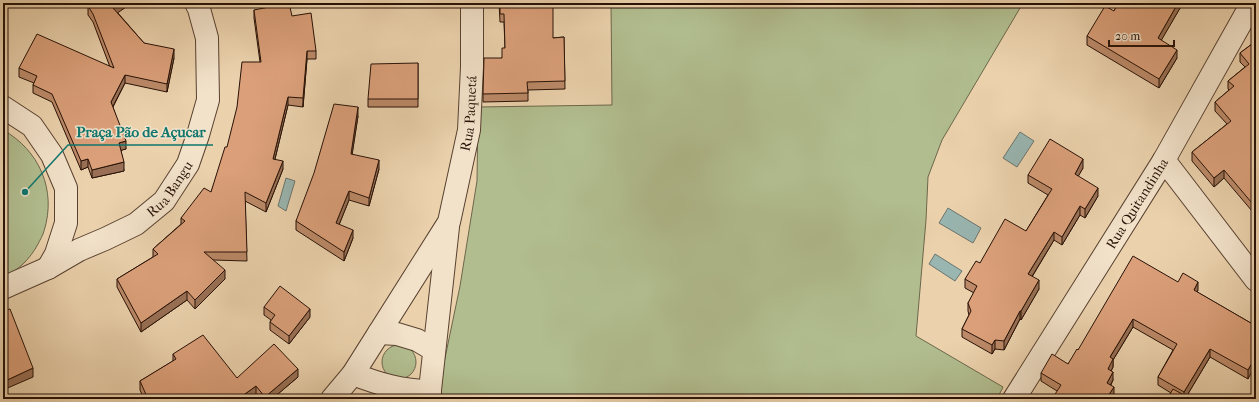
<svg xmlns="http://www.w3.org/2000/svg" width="1259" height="402" font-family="'IM FELL French Canon',serif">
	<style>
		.green { fill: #b1bd8f; stroke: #6c674a }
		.water { fill: #99b6b1; stroke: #6b746d }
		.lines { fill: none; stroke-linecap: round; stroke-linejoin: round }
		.minor-casing { stroke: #584130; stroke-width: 24 }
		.minor { stroke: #f2e2ca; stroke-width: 22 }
		.wall { fill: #bc8a69; stroke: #271106 }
		.shaded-wall { fill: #997055; stroke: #271106 }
		.building { fill: #dba07a; stroke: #271106 }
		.labels { text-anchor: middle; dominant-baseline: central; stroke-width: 3; stroke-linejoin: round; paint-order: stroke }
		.street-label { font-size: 14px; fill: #271106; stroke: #f2e2ca }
		.leader { fill: none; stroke: #0f766e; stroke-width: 1.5 }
		.callout-dot { fill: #0f766e; stroke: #f2e2ca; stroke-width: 1.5 }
		.callout-label { font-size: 15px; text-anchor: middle; font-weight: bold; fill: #0f766e; stroke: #f2e2ca; stroke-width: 3; stroke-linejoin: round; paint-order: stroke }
	</style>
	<rect width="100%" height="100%" fill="#ebd2ad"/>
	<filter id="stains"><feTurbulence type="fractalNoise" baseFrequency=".005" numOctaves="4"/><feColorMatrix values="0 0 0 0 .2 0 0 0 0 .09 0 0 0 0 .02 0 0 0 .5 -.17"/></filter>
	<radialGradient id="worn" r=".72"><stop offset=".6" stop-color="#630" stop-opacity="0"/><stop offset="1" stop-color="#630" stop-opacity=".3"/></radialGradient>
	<path class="green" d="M611,3H1023L942,140L928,177L926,220L916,336L1003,387L997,399H442L440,382L460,286L477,181L478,107L612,105Z
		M3,130C39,150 57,190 44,231C43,235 40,240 38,244C30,259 18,271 3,277Z
		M382 362a17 17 0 1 1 34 0a17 17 0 1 1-34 0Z"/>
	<path class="water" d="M1020,132L1034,141L1017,167L1003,158Z
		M286,178L295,181L286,211L278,206Z
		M948,208L981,228L973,243L939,223Z
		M935,254L962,271L955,281L929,264Z"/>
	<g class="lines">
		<defs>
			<g id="minor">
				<path d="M3,107L32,126L52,155L66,188V223L56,254L48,268"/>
				<path d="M1164,160L1256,280"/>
				<path id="s1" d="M3,288L48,268L79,250L105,239L136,224L164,201L188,164L198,135L208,100L207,38L199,9L196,3"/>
				<path d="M379,333L397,334L417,340L434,350"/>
				<path d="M353,374C379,384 402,391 430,391"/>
				<path id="s2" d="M332,399L353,374L449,222L469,130L472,67V3"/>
				<path d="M429,399L448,227"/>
				<path id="s3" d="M1014,399L1164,160L1252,3"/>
			</g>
		</defs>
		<use href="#minor" class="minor-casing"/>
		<use href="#minor" class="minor"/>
	</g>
	<path class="wall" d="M499,3L553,38L564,37L565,89L528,90V101L483,102V94L502,58L505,48L504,22H500Z
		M1118,3H1183L1161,40L1177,58L1159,88L1087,45V36L1114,11Z
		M88,6L118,13L144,43L174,58L167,92L125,83L113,107L126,149L121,150L124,171L92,178L88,167L81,170L52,102L33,93V85L34,83L19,77V68L110,67L93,22L88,15Z
		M254,10L292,16L316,51V59H307L303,107L288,105L275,159L283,169L266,212L245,201L247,261L213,260L225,279L195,309L187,300L141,332L117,287V279L153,257V249L181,224V218L211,192L260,62L254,18Z
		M1256,41V208L1252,211L1224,178L1214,187L1192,161V152L1227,124L1215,111V102L1229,90L1228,89V81L1245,67L1240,62V53Z
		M418,63V107H368V99Z
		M358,116L352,154L379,169L369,206L349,200L339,225L353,238L344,261L296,230V221Z
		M1083,168L1078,176L1098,196L1085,218L1080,215L1062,245L1054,240L1032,277L1039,289L1021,320L1020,319L1004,350L995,349L992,354L962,337V329L969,315L968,311V303L974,293L965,288V279L980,263L1026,231L1048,195L1028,183V175Z
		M1178,282L1198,290L1197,292L1256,326L1248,379L1210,357L1186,397L1171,393L1158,385V377L1173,350L1133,327L1113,360V367L1111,371L1113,380L1111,385L1114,395L1057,391L1041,381V373L1068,364L1078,350Z
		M264,307L310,317L289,344L270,330V322L271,320L264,315Z
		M173,354L237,378L298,377L272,399H260L256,395L250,399H144L140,390V381L173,361Z"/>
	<path class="shaded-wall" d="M120,3H132L113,16V8Z
		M1178,3H1183L1158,46V38Z
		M174,49V58L167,92V84Z
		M1177,50V58L1159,88V79Z
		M307,51V59L303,107V98Z
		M125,75V83L111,110V102Z
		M288,97V105L273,167V159Z
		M358,107V116L351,162V154Z
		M126,141V149L119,151V143Z
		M88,159V167L81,170V161Z
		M1083,159V168L1075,182V174Z
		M379,160V169L369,206V198Z
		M283,161V169L266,212V203Z
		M124,162V171L92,178V170Z
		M1224,170V178L1214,187V178Z
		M1098,188V196L1085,218V209Z
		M349,191V200L336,232V223Z
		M1256,200V208L1252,211V203Z
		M1080,206V215L1062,245V237Z
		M353,230V238L344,261V252Z
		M1054,232V240L1028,283V274Z
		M225,270V279L195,309V300Z
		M1039,280V289L1021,320V311Z
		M1198,282V290L1194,298V290Z
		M187,291V300L141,332V323Z
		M310,309V317L289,344V336Z
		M1020,311V319L1004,350V341Z
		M1133,319V327L1113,360V367L1108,377V369L1110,357Z
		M995,340V349L992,354V345Z
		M1210,349V357L1185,399H1184V392Z
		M1256,356V364L1248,379V370Z
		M33,368V377L3,390V382Z
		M298,369V377L272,399H265V397Z
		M1113,372V380L1107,391V383Z
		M256,386V395L250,399H238Z
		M1114,387V395L1111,399H1106Z"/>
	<path class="building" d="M92,3H120L113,8L144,43L174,49L167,84L125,75L111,102L126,141L119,143L124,162L92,170L88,159L81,161L52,94L33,85L37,76L19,68L37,34L114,68L93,14L88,6Z
		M289,3L292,16L311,13L316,51H307L303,98L288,97L273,159L283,161L266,203L245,192L247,252H204L225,270L195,300L187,291L141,323L117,279L158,254L153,249L185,221L181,218L204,188L211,192L225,147H227L237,107L242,62H261L254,10Z
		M500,3H553V38L564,37L565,81L527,82L528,93L483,94L484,58H502V48H505L504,14H500Z
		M1118,3H1178L1158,38L1177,50L1159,79L1087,36L1105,6L1114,11Z
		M1256,41V200L1252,203L1224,170L1214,178L1192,152L1231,121L1215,102L1234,86L1228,81L1249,64L1240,53Z
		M418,63V99H368L371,64Z
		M334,104L358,107L351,154L379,160L369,198L349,191L336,223L353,230L344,252L296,221L314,173Z
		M1050,139L1083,159L1075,174L1098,188L1085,209L1080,206L1062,237L1054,232L1028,274L1039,280L1021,311H1020L1004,341L995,340L992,345L962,329L971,311L968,303L977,286L965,279L976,261L980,263L1005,219L1026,231L1052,189L1028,175Z
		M1133,256L1178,282L1183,273L1198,282L1194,290L1256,326V356L1248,370L1210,349L1184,392L1158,377L1177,344L1133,319L1110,357L1113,359L1108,369L1113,372L1107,383L1114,387L1106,399H1052L1061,385L1041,373L1052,354L1068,364L1077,349L1078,350Z
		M280,286L310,309L289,336L270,322L275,315L264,307Z
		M10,309L33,368L3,382V311Z
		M203,335L237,378L274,344L298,369L265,397L256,386L238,399H148L140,381L176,359L173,354Z
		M1173,389L1191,399H1167Z"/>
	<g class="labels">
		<g class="street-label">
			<text stroke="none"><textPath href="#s2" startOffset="323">Rua Paquetá</textPath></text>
			<text stroke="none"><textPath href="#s1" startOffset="197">Rua Bangu</textPath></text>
			<text stroke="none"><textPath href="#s3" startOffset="231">Rua Quitandinha</textPath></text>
		</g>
	</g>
	<path class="leader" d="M25 192L68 145H213"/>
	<circle class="callout-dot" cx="25" cy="192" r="4"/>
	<g class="callout-label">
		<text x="141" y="137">Praça Pão de Açucar</text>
	</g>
	<rect width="1259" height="402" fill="none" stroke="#ebd2ad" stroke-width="16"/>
	<rect x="4" y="4" width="1251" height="394" fill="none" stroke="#271106" stroke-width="2"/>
	<rect x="8" y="8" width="1243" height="386" fill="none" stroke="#271106"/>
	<path d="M1109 40v6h65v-6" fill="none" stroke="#271106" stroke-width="2"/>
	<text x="1115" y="40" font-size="12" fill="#271106" stroke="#f2e2ca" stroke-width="3" paint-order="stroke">20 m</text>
	<rect width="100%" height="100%" filter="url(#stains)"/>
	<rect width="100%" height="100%" fill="url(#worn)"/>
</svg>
